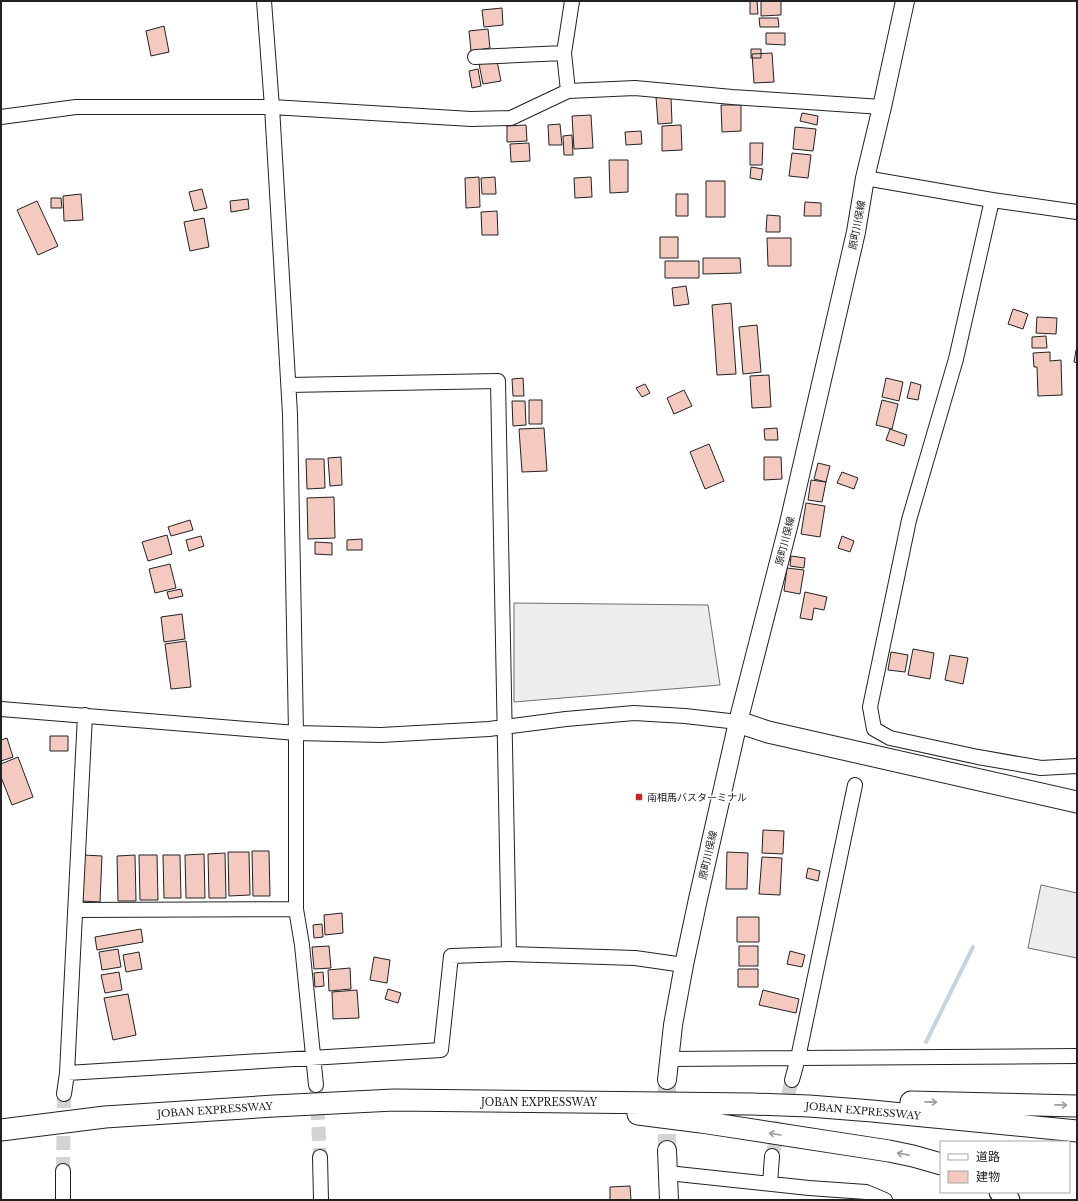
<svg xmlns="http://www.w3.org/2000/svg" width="1078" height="1201" font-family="'Libre Baskerville','Noto Sans JP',serif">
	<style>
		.parking { fill: #ededed; stroke: #6f6f6f }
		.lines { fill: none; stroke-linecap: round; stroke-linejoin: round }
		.stream { stroke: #c7d3dd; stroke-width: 4 }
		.building { fill: #f3c9c0; stroke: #222 }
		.minor-tunnel { stroke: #d3d3d3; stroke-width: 14; stroke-dasharray: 14 7; stroke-linecap: butt }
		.major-tunnel { stroke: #d3d3d3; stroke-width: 18; stroke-dasharray: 18 9; stroke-linecap: butt }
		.minor-casing { stroke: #222; stroke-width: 16 }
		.major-casing { stroke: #222; stroke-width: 20 }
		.highway-casing { stroke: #222; stroke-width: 23 }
		.minor { stroke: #fff; stroke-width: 14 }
		.major { stroke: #fff; stroke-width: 18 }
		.highway { stroke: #fff; stroke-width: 21 }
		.oneway { stroke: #9c9c9c }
		.poi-dot { fill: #c62828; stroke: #fff; stroke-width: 1.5 }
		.labels { text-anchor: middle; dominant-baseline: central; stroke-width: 3; stroke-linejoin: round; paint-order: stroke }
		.street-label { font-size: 10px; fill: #222; stroke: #fff }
		.poi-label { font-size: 10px; fill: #222; stroke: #fff; text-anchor: start }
	</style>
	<rect width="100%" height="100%" fill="#fff"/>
	<path class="parking" d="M514,603L708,605L720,685L514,702Z
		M1041,885L1077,893V958L1028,948Z"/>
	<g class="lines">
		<path class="stream" d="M926,1042L973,947"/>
	</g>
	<path class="building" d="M750,1H757L758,14H750Z
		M761,1H781V15L761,16Z
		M502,8L503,25L484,27L482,10Z
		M759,18H778L779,27H760Z
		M164,26L169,52L151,56L146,31Z
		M488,29L490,48L471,51L469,31Z
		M766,33H785V45L766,44Z
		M751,49H761V58H751Z
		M772,53L774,82L754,83L752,54Z
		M497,61L501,81L483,84L479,64Z
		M478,69L481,86L472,88L469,71Z
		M656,97H671L672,123L658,124Z
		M721,105H741V131L722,132Z
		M802,113L818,116L817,125L800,121Z
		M591,115L593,148L574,149L572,116Z
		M560,124L562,145H549L548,125Z
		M526,125L527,141L507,142V126Z
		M681,125L682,150L662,151V126Z
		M795,127L816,129L813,151L793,149Z
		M641,131L642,144L626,145L625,132Z
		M572,135L573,155H564L563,136Z
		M529,143L530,161L511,162L510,144Z
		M750,143H763L762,165H750Z
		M792,153L811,155L808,178L789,176Z
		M609,160H628V192L610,193Z
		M751,167L763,169L761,180L750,178Z
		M479,177L480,207L466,208L465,178Z
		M495,177L496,194H482L481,178Z
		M591,177L592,197L575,198L574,178Z
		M706,181H725V217H706Z
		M202,189L207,208L194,211L189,192Z
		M81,194L83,220L64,221L63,196Z
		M676,194H688V216H676Z
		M51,198H61L62,208H51Z
		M248,199L249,209L231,212L230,201Z
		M37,201L58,246L38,255L17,210Z
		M805,202L821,203V216H804Z
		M497,211L498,235H482L481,212Z
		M767,215L780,216V232H766Z
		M204,218L209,247L190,251L184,222Z
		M660,237H678V258H660Z
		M767,238H791V266H768Z
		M703,258H740L741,273L703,274Z
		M665,261H699V278H665Z
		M686,286L689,304L674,306L672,288Z
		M731,303L736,374L717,375L712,305Z
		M1013,309L1028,314L1023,329L1008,324Z
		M1037,317L1057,318L1056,334L1036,333Z
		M757,325L761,372L743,374L739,327Z
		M1046,336L1047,348H1032V337Z
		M1076,350H1077V363L1074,362Z
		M1050,352V361L1061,360L1062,395L1038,396L1037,367H1034L1033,353Z
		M769,375L771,407L752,408L750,376Z
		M523,378L524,396H513L512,379Z
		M886,378L903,382L899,401L882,397Z
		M911,382L921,385L918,400L907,398Z
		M645,384L650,393L642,397L636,388Z
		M684,390L692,406L674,414L667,398Z
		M529,400H542V424H529Z
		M882,400L898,404L892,429L876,425Z
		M512,401H525L526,425L513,426Z
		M544,428L547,471L522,472L519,429Z
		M777,428L778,440H765L764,429Z
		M890,429L907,435L904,446L886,440Z
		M709,444L724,481L705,489L690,452Z
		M341,457L342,485L330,486L328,458Z
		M764,457H781L782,479L764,480Z
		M306,459H324L325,488L307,489Z
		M818,463L830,466L826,482L814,479Z
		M842,472L858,478L854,489L837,483Z
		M811,480L826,482L822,502L808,500Z
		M334,497L335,538L308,539L307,498Z
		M806,503L825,506L820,537L801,534Z
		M190,520L193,530L171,536L168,527Z
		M167,535L172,554L148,561L142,542Z
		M201,536L204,546L189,551L186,540Z
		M842,536L854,541L850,552L838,548Z
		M362,539V550H347V540Z
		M315,542L332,543V555L315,554Z
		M791,556L805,558L804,568L790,566Z
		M170,564L176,588L155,593L149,569Z
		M787,568L804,570L800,594L784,591Z
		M181,589L183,596L169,599L167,592Z
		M805,592L827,597L824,610L814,608L812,620L800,618Z
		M182,614L185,639L164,642L161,617Z
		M186,641L191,687L171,689L165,644Z
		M913,649L934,653L930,679L908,675Z
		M891,652L908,655L905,672L888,670Z
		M950,655L968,658L963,684L945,680Z
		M50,736H68V751H50Z
		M7,738L13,757L1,761V740Z
		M18,757L33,797L12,805L1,777V764Z
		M763,830L784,831L783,854L762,853Z
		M252,851H269L270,896H253Z
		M228,852H249L250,895L229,896Z
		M727,852L748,853L747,889H726Z
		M225,853L226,898H209L208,854Z
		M204,854L205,898H186L185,855Z
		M84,855L102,856L100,902L82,901Z
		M135,855L136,901H118L117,856Z
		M139,855H157L158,900H140Z
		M163,855H180L181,898H164Z
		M762,857L782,858L780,895L759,894Z
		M808,868L820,871L818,881L806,878Z
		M342,913L343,933L325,935L324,915Z
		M737,917H759V942H737Z
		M322,924L323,937L314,938L313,925Z
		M141,929L143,942L97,950L95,937Z
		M329,946L331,968L314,969L312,947Z
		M739,946H758V966H739Z
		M118,949L121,967L102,970L99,952Z
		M790,951L805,955L802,967L787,964Z
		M139,952L142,969L126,972L123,955Z
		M374,957L390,960L387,983L370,980Z
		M350,968L351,989L329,991L328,970Z
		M738,969H758V987H738Z
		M119,972L122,990L105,993L101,975Z
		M323,972L324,986L315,987L314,973Z
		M388,989L401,993L398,1003L385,999Z
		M357,990L359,1018L333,1019L332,992Z
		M763,990L799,999L796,1013L759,1005Z
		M128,994L136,1035L113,1040L104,998Z
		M630,1186L631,1200H610V1187Z"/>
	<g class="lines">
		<path class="minor-tunnel" d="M316,1085L320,1157
			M772,1156L792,1080
			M63,1171L64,1094"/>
		<path class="major-tunnel" d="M667,1080V1150"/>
		<defs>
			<path id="minor" d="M264,1L272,107L290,414L296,733V909L302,945L316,1085
				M475,57L564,53
				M568,91L564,53L572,1
				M1,117L76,107H272L471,119L511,118L568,91L635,88L732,97L882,107
				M865,178L992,200L1077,212
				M992,200L956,359L909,520L870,707L874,729L890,738L978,757L1041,768L1077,766
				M289,385L498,381L509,954
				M1,709L296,733L381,735L489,729L566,719L634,713L685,716L738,722
				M75,910L296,909
				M669,1059L1077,1056
				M67,1073L441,1050L451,956L509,954L635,958L684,965
				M792,1080L798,1058L855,785
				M64,1094L67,1073L85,715
				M320,1157L321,1200
				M668,1173L809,1188L866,1192L885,1200
				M770,1184L772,1156
				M63,1200V1171"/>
			<path id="major" d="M667,1080L673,1025L684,965L698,899L738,722L789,523L856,232L865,178L882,107L905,1
				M667,1150L669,1200"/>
			<path id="highway" d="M738,722L768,732L1077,802
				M911,1102L1077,1106
				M638,1114L701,1122L889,1151L913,1156L941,1164
				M1,1130L105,1117L274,1106L394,1100L752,1104L809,1106L872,1111L1077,1131
				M1000,1192L1009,1200"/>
		</defs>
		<use href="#minor" class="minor-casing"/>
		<use href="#major" class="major-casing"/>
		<use href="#highway" class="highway-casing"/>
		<use href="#minor" class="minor"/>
		<use href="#major" class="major"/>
		<use href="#highway" class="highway"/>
	</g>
	<defs><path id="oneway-shaft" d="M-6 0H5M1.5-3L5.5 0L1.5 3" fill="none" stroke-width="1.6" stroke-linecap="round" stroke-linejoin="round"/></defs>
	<g class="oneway">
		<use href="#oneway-shaft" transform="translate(931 1102) rotate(1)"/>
		<use href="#oneway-shaft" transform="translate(1061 1105) rotate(1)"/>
		<use href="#oneway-shaft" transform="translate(775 1134) rotate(-171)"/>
		<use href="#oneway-shaft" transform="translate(903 1154) rotate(-169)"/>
	</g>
	<rect class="poi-dot" x="635" y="793" width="8" height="8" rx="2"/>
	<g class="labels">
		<g class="street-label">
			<text transform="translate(857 225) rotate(-79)">原町川俣線</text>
			<text transform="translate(785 541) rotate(-76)">原町川俣線</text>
			<text transform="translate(708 855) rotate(-77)">原町川俣線</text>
			<text x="539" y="1102">JOBAN EXPRESSWAY</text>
			<text transform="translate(215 1110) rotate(-4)">JOBAN EXPRESSWAY</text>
			<text transform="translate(863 1111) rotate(5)">JOBAN EXPRESSWAY</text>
		</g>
		<g class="poi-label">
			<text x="647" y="797">南相馬バスターミナル</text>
		</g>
	</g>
	<rect width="1078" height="1201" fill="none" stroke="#222222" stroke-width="4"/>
	<rect x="940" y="1141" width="130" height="52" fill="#ffffff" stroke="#a7a7a7"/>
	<rect x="948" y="1154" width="20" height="6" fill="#ffffff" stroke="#a7a7a7"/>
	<text x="976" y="1161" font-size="12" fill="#222222">道路</text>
	<rect x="948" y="1171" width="20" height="12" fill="#f3c9c0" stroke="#a7a7a7"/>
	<text x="976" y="1181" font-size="12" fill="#222222">建物</text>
</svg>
